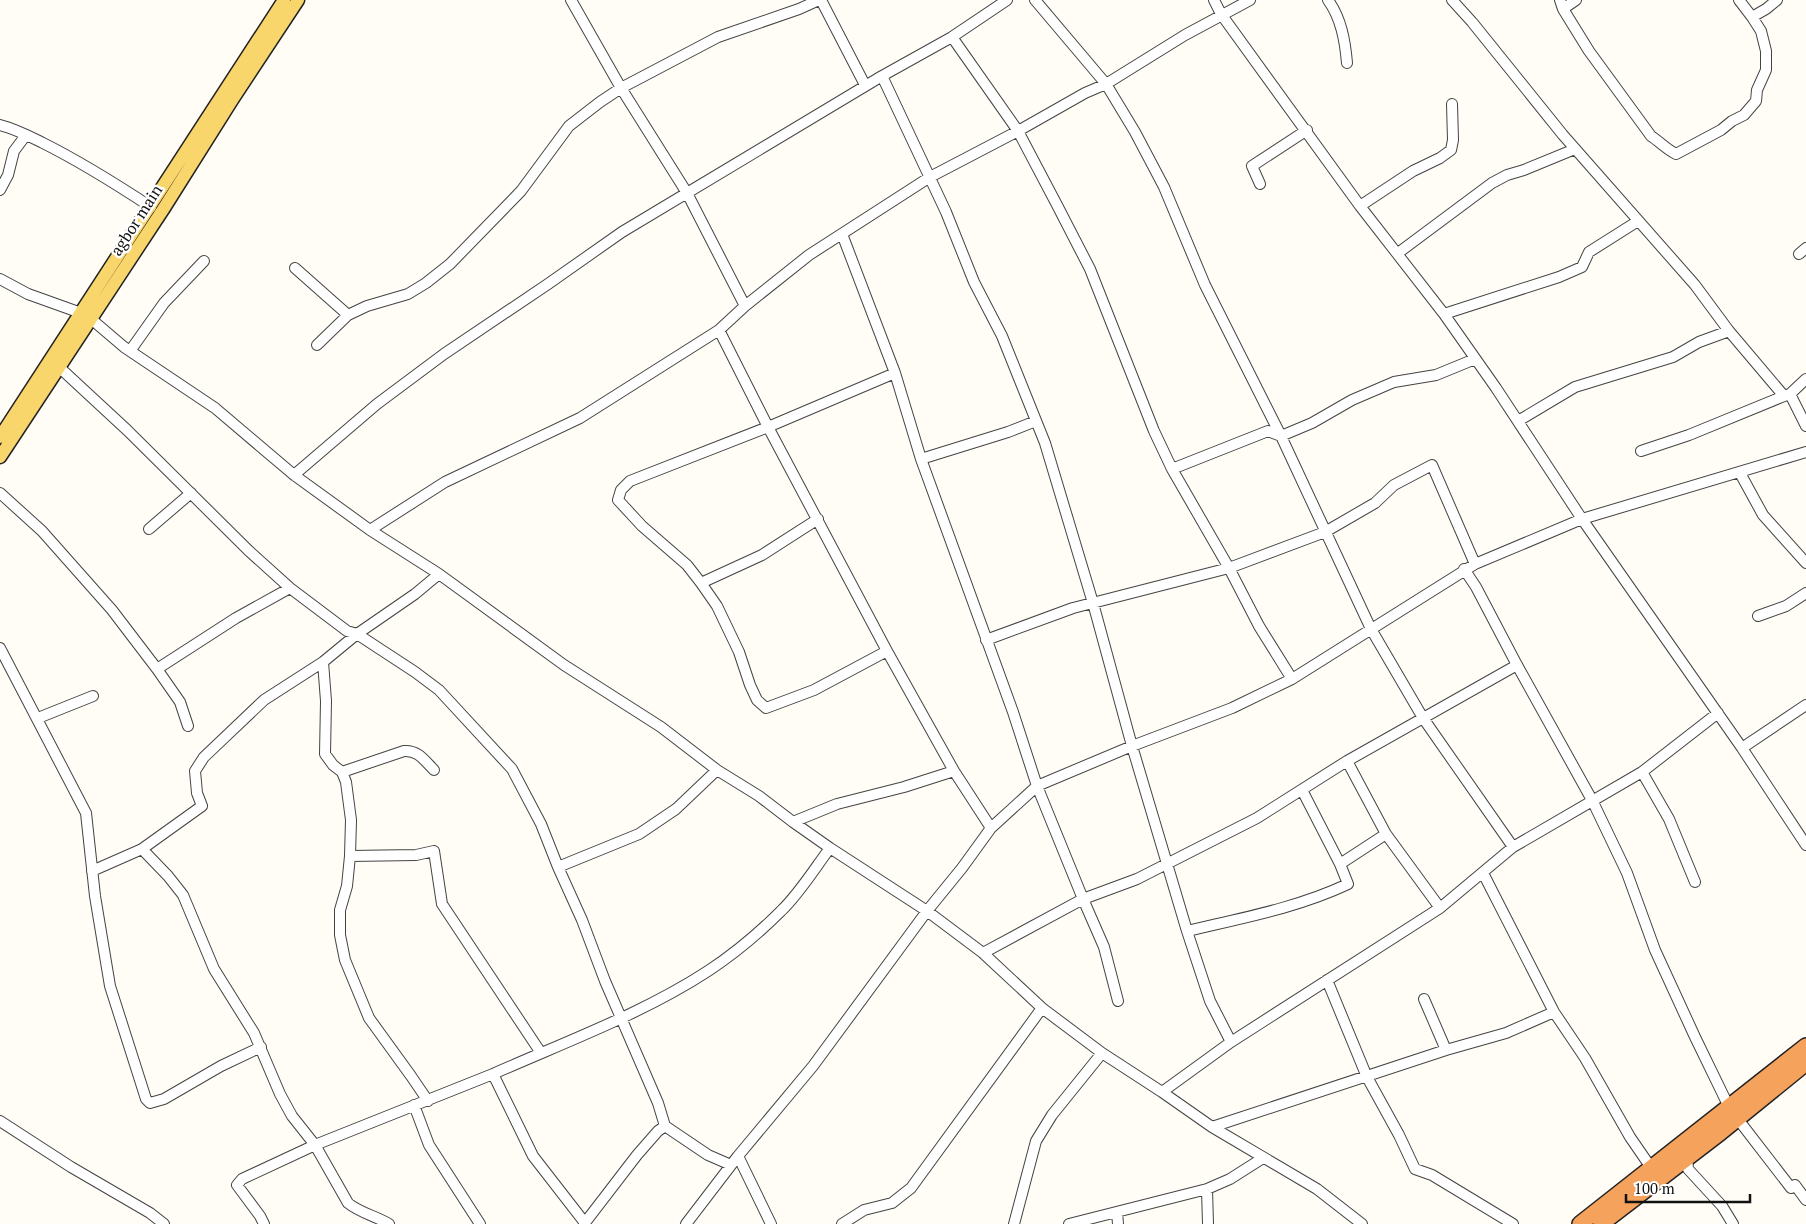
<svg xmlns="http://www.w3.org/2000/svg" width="1806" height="1224" font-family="'PT Serif',serif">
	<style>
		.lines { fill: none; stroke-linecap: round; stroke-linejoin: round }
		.minor-casing { stroke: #444; stroke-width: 12 }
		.major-casing { stroke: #222; stroke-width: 15 }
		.highway-casing { stroke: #222; stroke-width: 18 }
		.minor { stroke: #fff; stroke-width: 10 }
		.major { stroke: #f9d66b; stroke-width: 12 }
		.highway { stroke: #f5a25d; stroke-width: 15 }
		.labels { text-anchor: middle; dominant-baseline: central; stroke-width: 5; stroke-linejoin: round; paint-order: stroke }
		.street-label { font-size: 16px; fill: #111; stroke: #fff }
	</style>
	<rect width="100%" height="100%" fill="#fffdf5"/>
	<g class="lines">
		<defs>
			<path id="minor" d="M571,0L621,88L687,193L745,306
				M821,0L865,85
				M1035,0L1106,84L1135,132L1164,187L1205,285L1281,436L1371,629L1423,718L1513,847
				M1214,0L1221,14L1360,206L1444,314L1496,388L1582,519L1742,748L1806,845
				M1328,0C1341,18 1345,40 1347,63
				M1452,0L1472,22L1563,135L1695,285L1729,331L1784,396L1790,394L1806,426
				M1560,0L1563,9L1576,0
				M1739,0L1752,17L1766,9L1777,0
				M1563,9L1589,51L1651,136C1660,142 1666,149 1676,154L1721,130L1732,121L1744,115L1756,101L1757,90L1766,70V51L1761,31L1752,17
				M952,37L1018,131L1057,205L1090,269L1154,431L1172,469L1229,568L1259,626L1292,679
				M882,76L946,212L974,282L1002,336L1045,443L1093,603L1132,746L1187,931L1210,1001L1231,1042
				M0,125C16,129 29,136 43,143C81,162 116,184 151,207
				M1260,184L1252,166L1307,130
				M0,190L8,175L14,151L26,135
				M1360,206L1413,171L1440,158L1451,150L1453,140L1452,104
				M842,234L895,373L921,459L1013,712L1037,786L1083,899L1104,947L1118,1001
				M1398,253L1492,183L1507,175L1524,170L1575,149
				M1799,254L1806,248
				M295,268L348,315
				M0,279L28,294L81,313
				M1444,314L1559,277L1582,267L1589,252L1638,221
				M90,318L124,347L215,408L294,475L370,530L439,574L564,665L661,727L717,770L759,796L793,822L830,848L927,911L983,953L1042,1008L1102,1053L1162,1092L1212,1127L1317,1189L1362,1224
				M719,330L768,427L887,651L954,771L991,828
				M317,345L348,315L367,306L408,294L426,283L450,264L521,191L569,126L600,102L621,88L718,37L799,9L819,0
				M130,351L164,303L204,261
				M59,367L127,430L249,551L290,588L347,631L357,634L415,672L439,690L512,769L541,824L558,867L582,920L605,981L658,1103L665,1126L658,1131L637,1155L584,1224
				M1790,394L1806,379
				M1518,421L1575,387L1673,357L1699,342L1729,331
				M1641,451L1689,435L1784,396
				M921,459L1008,432L1036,421
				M1172,469L1268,431L1281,436L1312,423L1352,400L1394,382L1436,375L1475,359
				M1740,473L1763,515L1806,563
				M294,475L377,404L444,354L548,284L622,232L882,76L952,37L1007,0
				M0,493L42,531L112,610L157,669L180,702L188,726
				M149,529L191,493
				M370,530L445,482L580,418L719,330L745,306L809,255L930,177L1018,131L1085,93L1106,84L1185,35L1250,0
				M1464,569L1476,587L1517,665L1592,800L1627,873L1655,950L1695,1037L1729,1107
				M701,583L762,555L818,519
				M1758,616L1786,606L1806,593
				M986,640L1073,608L1229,568L1325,532L1375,503L1394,485L1432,465L1475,564
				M0,648L86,813L95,896L110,986L146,1099L150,1103L164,1099L221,1066L261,1047
				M887,651L814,690L766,708L757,700L750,685L739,652L717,606L701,583L687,565L642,526L618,500L621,490L630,481L768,427L895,373
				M323,662L326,701L325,754L333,765L342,772L346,782L351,820L350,856
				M157,669L236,618L290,588
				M38,718L93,696
				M1742,748L1806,705
				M1347,761L1386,834L1440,908
				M342,772L404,751C418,750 424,760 434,770
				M1642,772L1669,819L1695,882
				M793,822L837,804L904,787L954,771
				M142,849L168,876L183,895L214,969L254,1033L280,1094L292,1116L315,1145L348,1203C360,1213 376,1216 389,1224
				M1340,864L1386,834
				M558,867L639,834L676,809L717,770
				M92,871L142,849L202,806L197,793L195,771L204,757L264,700L323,662L357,634L415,594L439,574
				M1483,873L1554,1012L1585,1058L1630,1137L1652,1169
				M1187,931C1242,918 1297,908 1348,884L1340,864L1302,790
				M983,953L1083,899L1137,879L1257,818L1347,761L1517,665
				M1327,980L1367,1077L1399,1135L1415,1169L1432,1175L1513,1224
				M1424,999L1446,1050
				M1162,1092L1231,1042L1440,908L1513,847L1642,772L1718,713
				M428,1101L411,1076L369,1018L345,960L340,935V910L347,886L350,856L416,855L434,851L442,904L541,1053
				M414,1105L429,1145L480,1224
				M1737,1118L1791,1188
				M0,1121L71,1167L150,1213L164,1224
				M665,1126L708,1155L731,1165
				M1212,1127L1446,1050L1506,1033L1554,1012
				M738,1156L771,1224
				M1687,1157L1688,1169L1722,1206L1733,1224
				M1795,1185L1806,1200
				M1207,1189L1208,1224
				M1117,1212L1118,1224
				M585,1223L533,1156L493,1074C565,1042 642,1014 708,971C734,954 759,933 781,911C799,894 815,868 830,848
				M264,1224L260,1216L237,1185L242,1179L315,1145L493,1074
				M686,1224L738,1156L813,1066L927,911L962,868L991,828L1037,786L1132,746L1232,708L1292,679L1475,564L1582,519L1806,452
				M842,1224L864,1210L892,1203L911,1188L1042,1008
				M1014,1224L1036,1141L1052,1115L1102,1053
				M1069,1224L1207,1189L1230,1179L1263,1158"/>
			<path id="major" d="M0,437L284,0
				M0,457L164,208L232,100L298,0"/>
			<path id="highway" d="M1580,1224L1806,1046
				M1601,1224L1721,1132L1806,1063"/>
		</defs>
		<use href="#minor" class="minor-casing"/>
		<use href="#major" class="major-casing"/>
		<use href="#highway" class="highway-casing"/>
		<use href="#minor" class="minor"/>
		<use href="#major" class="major"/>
		<use href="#highway" class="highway"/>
	</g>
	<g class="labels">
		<g class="street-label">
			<text transform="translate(136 220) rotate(-57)">agbor main</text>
		</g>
	</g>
	<path d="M1626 1194v8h124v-8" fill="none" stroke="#111111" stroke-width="2.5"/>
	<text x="1634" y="1194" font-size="15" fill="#111111" stroke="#ffffff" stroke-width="4" paint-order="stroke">100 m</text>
</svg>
